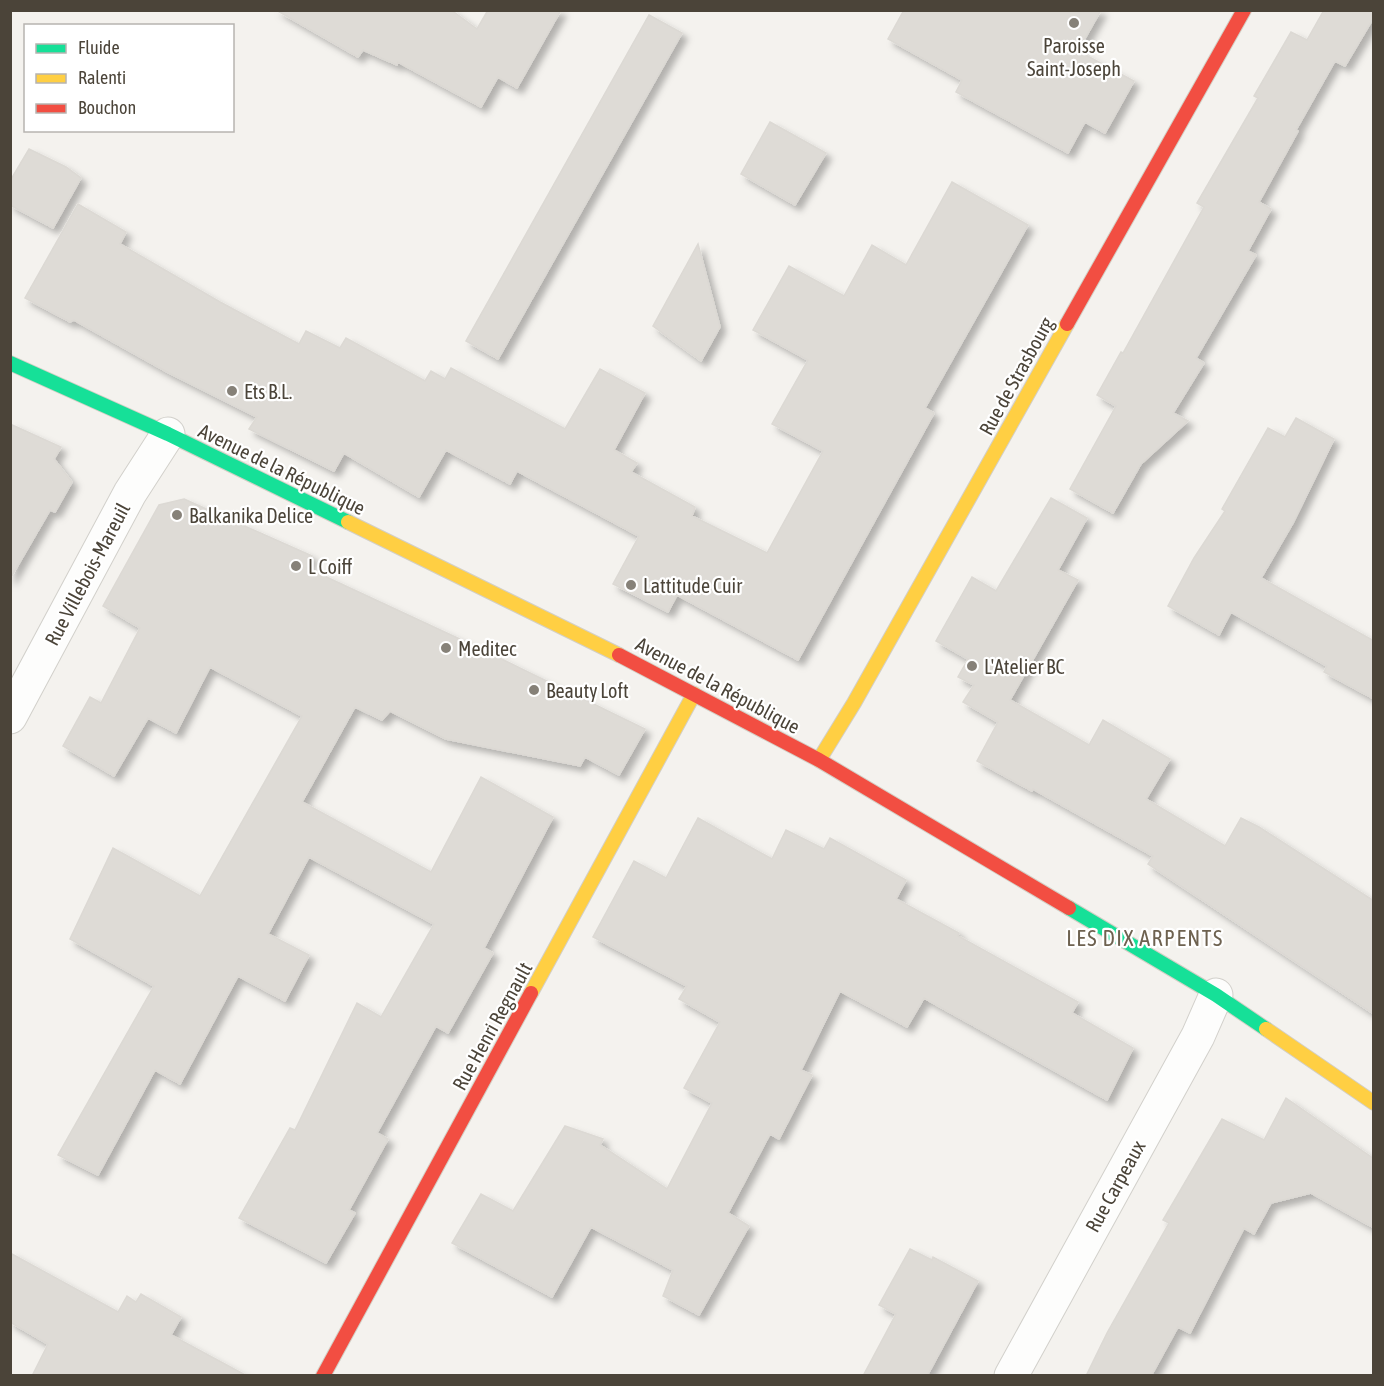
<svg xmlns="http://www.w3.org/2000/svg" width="1384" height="1386" font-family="'Asap Condensed',sans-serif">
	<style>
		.building { fill: #dedbd6; stroke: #dcd9d4; stroke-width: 1.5; filter: url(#shadow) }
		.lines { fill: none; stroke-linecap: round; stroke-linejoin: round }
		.street-casing { stroke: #d2d0cb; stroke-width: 35 }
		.fast-casing { stroke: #d3cfc5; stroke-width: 16 }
		.slow-casing { stroke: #d3cfc5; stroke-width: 16 }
		.jam-casing { stroke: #d3cfc5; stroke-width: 16 }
		.street { stroke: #fdfdfc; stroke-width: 33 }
		.fast { stroke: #16e098; stroke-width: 14 }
		.slow { stroke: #ffcf43; stroke-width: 14 }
		.jam { stroke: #f24e42; stroke-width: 14 }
		.poi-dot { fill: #868178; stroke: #fff; stroke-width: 2 }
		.labels { text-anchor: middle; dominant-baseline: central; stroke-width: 4.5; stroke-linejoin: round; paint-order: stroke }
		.poi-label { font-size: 20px; fill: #4b4439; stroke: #fff; text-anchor: start }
		.street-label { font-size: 20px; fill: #4b4439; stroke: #fff }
		.quarter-label { font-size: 22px; letter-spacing: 1.5px; fill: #6e6250; stroke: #fff }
	</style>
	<defs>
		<filter id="shadow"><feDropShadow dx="5.5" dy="5.5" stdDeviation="3" flood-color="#0004"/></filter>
	</defs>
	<rect width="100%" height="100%" fill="#f4f2ee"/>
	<path class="building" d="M276,10H451L477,29L488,10H561L517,88L498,77L481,107L398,62L397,65L363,50L358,57Z
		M904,10H1101L1078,51L1134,81L1105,133L1085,122L1068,153L956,92L962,80L888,39Z
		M1324,10H1374V17L1345,66L1335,61L1296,130L1298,131L1259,202L1271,209L1248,251L1256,255L1196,358L1204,363L1173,413L1188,421L1141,464L1113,513L1070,489L1116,406L1097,395L1121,352L1123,353L1204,207L1197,203L1258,98L1254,96L1291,32L1307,40Z
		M649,15L682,33L498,359L466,341Z
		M770,122L826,153L795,205L741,174Z
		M29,149L66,167L81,178L53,228L10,205V181Z
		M952,182L1028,225L925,408L934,413L798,660L677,595L668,612L613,584L639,536L517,471L510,484L446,450L419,497L344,453L334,471L249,429L257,417L169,373L74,320L70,322L25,298L78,204L126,232L120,244L220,302L299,344L306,331L340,348L346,338L425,381L431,371L445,379L451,368L565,429L600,369L645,393L614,450L637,463L631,472L695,507L692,516L767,553L823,451L772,424L808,360L753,330L789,266L844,296L872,245L906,265Z
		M698,244L720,327L701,361L653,326Z
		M1296,418L1334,439L1293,523L1261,578L1374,641V699L1324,672L1327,666L1231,612L1219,635L1168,606L1194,558L1225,511L1222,509L1268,428L1285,437Z
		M10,424L61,447L54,459L72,482L55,512L50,510L10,579Z
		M1051,498L1087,518L1058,570L1078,580L1010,700L1089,745L1103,720L1170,759L1146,799L1225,846L1241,818L1259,827L1374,901V1014L1148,864L1153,856L1033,789L1032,791L977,761L998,722L963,702L974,685L958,677L968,659L936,641L972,577L996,591Z
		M184,499L312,556L307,568L479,648L645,729L619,775L585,757L580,766L446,739L390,711L382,720L355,707L302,802L431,872L481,777L553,817L484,948L493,953L448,1033L436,1026L377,1133L388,1139L349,1210L355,1213L326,1263L239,1218L290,1128L295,1130L357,1003L381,1017L434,924L309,857L268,934L309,955L285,1001L238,976L180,1084L155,1070L98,1175L58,1155L154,986L70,939L113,848L200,896L302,716L210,667L176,733L148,718L114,776L63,746L90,697L101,703L140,628L103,606L159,505Z
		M698,818L772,859L786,830L824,849L830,838L906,880L896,899L959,933L958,936L1078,1002L1072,1013L1133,1048L1107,1100L924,998L907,1027L840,991L801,1070L812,1075L779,1139L770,1134L728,1213L749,1226L699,1315L663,1296L673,1270L591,1227L552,1297L452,1243L481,1194L513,1211L565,1126L603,1139L600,1145L667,1189L712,1103L684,1088L720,1022L679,999L687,986L593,937L634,861L666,878Z
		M1286,1098L1374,1159V1228L1311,1193L1271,1203L1254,1234L1244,1228L1190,1333L1178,1327L1151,1376H1086L1107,1333L1169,1223L1163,1220L1222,1119L1264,1140Z
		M910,1249L932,1260L933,1257L978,1281L927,1376H863L896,1314L879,1305Z
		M10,1253L118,1312L127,1296L136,1302L141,1294L181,1317L171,1335L247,1376H32L48,1344L10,1322Z"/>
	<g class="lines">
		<defs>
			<path id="street" d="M10,717L130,493L168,434
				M1011,1376L1198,1036L1216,995"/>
			<path id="fast" d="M10,363L168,434L348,522
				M1069,908L1216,995L1266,1029"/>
			<path id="slow" d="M348,522L619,655
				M819,760L854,703L1067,324
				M531,993L694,694
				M1266,1029L1374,1103"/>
			<path id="jam" d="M1067,324L1244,10
				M619,655L819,760L1069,908
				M323,1376L531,993"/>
		</defs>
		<use href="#street" class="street-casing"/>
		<use href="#fast" class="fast-casing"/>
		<use href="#slow" class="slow-casing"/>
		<use href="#jam" class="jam-casing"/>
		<use href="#street" class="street"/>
		<use href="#fast" class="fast"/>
		<use href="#slow" class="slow"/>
		<use href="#jam" class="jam"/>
	</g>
	<g class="poi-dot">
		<circle cx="1074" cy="23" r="6"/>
		<circle cx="232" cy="391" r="6"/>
		<circle cx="177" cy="515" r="6"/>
		<circle cx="296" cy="566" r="6"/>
		<circle cx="631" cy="585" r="6"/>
		<circle cx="446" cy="648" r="6"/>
		<circle cx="972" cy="666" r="6"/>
		<circle cx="534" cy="690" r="6"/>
	</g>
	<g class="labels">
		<g class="poi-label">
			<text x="1074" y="45" text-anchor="middle">Paroisse<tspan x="1074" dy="23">Saint-Joseph</tspan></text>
			<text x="244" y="391">Ets B.L.</text>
			<text x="189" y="515">Balkanika Delice</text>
			<text x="308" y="566">L Coiff</text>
			<text x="643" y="585">Lattitude Cuir</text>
			<text x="458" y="648">Meditec</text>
			<text x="984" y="666">L'Atelier BC</text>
			<text x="546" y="690">Beauty Loft</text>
		</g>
		<g class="street-label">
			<text transform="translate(1016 376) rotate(-61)">Rue de Strasbourg</text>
			<text transform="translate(282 469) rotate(26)">Avenue de la République</text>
			<text transform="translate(87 574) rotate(-62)">Rue Villebois-Mareuil</text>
			<text transform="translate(718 685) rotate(28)">Avenue de la République</text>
			<text transform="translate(492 1026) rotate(-61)">Rue Henri Regnault</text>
			<text transform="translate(1115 1186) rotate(-61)">Rue Carpeaux</text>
		</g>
		<g class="quarter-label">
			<text x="1145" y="938">LES DIX ARPENTS</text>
		</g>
	</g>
	<rect width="1384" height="1386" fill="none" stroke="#4b4439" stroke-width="24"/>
	<rect x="24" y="24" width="210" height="108" fill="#ffffff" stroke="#b7b4b0" stroke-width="1.5"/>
	<rect x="36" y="44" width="30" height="9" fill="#16e098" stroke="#b7b4b0" stroke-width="1.5"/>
	<text x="78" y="54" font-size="18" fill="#4b4439">Fluide</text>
	<rect x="36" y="74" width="30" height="9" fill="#ffcf43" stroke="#b7b4b0" stroke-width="1.5"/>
	<text x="78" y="84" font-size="18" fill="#4b4439">Ralenti</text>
	<rect x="36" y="104" width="30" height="9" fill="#f24e42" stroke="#b7b4b0" stroke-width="1.5"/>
	<text x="78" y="114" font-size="18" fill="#4b4439">Bouchon</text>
</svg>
